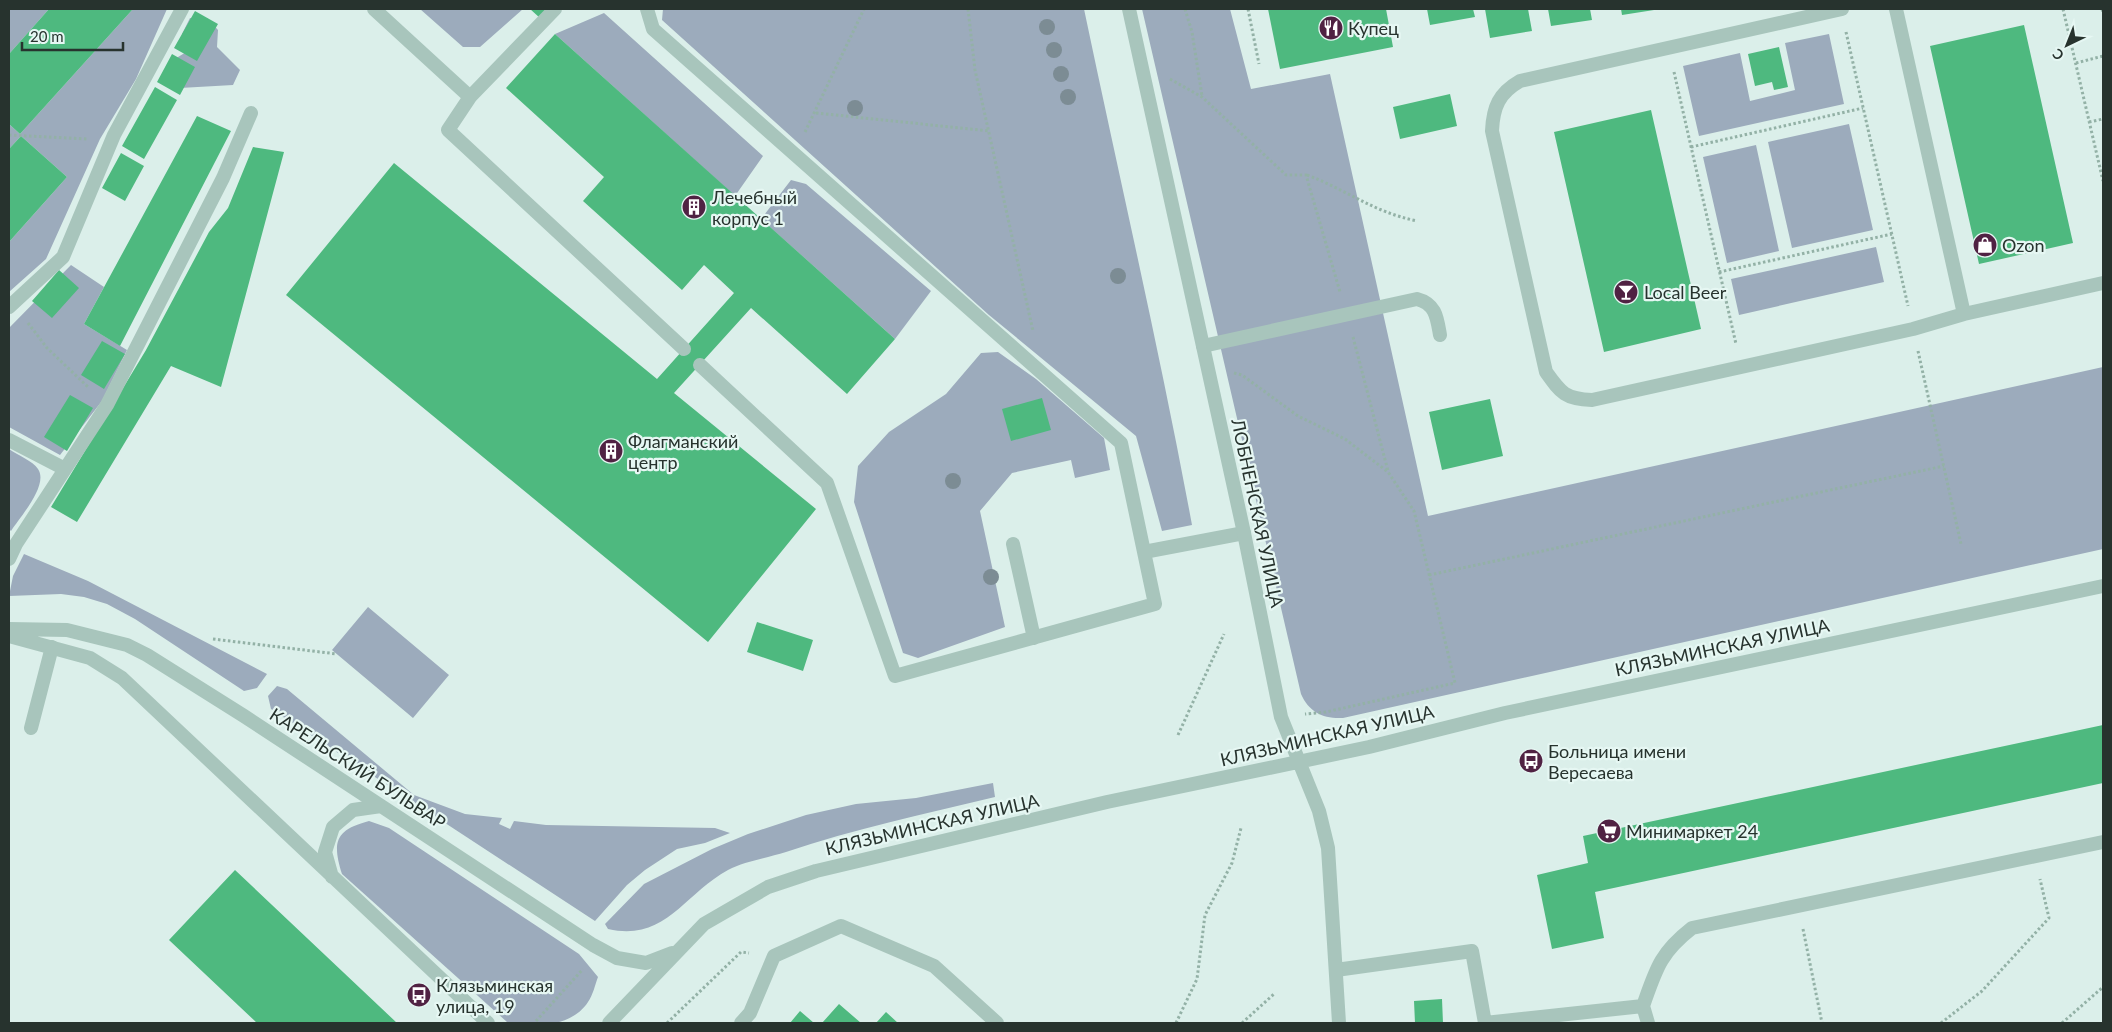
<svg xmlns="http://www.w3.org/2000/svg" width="2112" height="1032" font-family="Lato,sans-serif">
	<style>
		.green { fill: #9cabbc }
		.building { fill: #4eb97f }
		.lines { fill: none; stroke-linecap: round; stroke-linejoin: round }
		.path { stroke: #93b1a6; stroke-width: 3; stroke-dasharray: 2.5 2.5; stroke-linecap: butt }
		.service { stroke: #a8c5bc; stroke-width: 14 }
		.tertiary { stroke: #a8c5bc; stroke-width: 14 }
		.tree { fill: #7c8c94 }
		.labels { text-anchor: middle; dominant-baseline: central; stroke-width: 4.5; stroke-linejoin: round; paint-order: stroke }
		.poi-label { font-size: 18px; fill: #27332e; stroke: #e6f7f3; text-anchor: start }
		.street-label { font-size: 18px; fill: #27332e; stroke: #e6f7f3 }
	</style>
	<rect width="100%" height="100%" fill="#dbefea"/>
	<path class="green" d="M9,9H49L9,54Z
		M133,9H167L136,79L100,139L46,259L9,292V242L67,177L21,136L9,149V124L20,134Z
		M420,9H523L480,47H463Z
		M663,9H1084C1120,181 1160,352 1192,525L1162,531L1136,436L989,315L662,20Z
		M1142,9H1230L1251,89L1330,74L1428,516L2103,367V549L1343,718C1323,719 1309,712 1301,694Z
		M604,13L763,156L735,196L555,34Z
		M190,18H207L218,30L217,47L240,70L233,85L180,88L173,60L188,51L182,34Z
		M1829,34L1844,104L1699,136L1683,66L1740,53L1750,101L1795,90L1785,43Z
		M1849,124L1873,230L1792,248L1768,142Z
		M1756,145L1779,251L1727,263L1703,157Z
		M791,180L806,184L931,291L895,339L761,219Z
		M1876,247L1884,282L1739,315L1731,279Z
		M71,265L104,287L84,324L127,350L102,401L60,455L9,427V328Z
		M998,352L1036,379L1104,438L1110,470L1075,478L1071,460L1012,473L980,511L1005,627L918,658L903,653L854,502L858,466L889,432L946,394L981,353Z
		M9,449C17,455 33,461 38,469C49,485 20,517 11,531L9,529Z
		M24,554L88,581L267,674L257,688L244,691L135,619L107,604L84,597L61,594L9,596L13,576Z
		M368,607L449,675L413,718L332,650Z
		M277,686L287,689L414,795L465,814L502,818L499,824L510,829L514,821L546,825L715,828L730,833L705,843L677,849L645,870L627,885L595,921L271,709L268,696Z
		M993,783L995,797C925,814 854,829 786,852C767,858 745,861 728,870C683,895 665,942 608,929L605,924L644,884L712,849L748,834L806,815L856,804L916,798Z
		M369,821L389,828L579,954L598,977C595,985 593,995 588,1002C571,1028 534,1027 507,1022L342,874C332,842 335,830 369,821Z"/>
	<path class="building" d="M49,9H133L20,134L9,124V54Z
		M530,9H548L540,18Z
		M1268,9H1386L1393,47L1280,69Z
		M1427,9H1473L1475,17L1430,25Z
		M1485,9H1528L1532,31L1490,38Z
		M1548,9H1590L1592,20L1551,26Z
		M1621,9H1654V10L1622,15Z
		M195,11L218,24L197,61L174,48Z
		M2024,25L2073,243L1979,264L1930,46Z
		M555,34L895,339L847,394L751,308L674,393L816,509L708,642L286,295L394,163L657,379L734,293L704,265L682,290L583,201L604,177L506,88Z
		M1779,47L1788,87L1774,90L1772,82L1755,86L1748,54Z
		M172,54L195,67L180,95L157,82Z
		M155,87L177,100L144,159L122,146Z
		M1450,94L1457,126L1400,139L1393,107Z
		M1651,110L1701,329L1604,352L1554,132Z
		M197,116L231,131L120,346L84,324Z
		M21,136L67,177L9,242V149Z
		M253,147L284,152L221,387L171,366L77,522L51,507L146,350L209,232L228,208Z
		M121,153L144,166L125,201L102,188Z
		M59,270L79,288L52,318L32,301Z
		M102,341L125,354L104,389L81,375Z
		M70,395L93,408L67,451L44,437Z
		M1042,398L1051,430L1011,441L1002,409Z
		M1490,399L1503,456L1442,470L1429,412Z
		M757,622L813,640L803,671L747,652Z
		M2103,725V783L1595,892L1604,938L1552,949L1537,875L1588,863L1583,836Z
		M235,870L397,1023H257L169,940Z
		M1442,999L1443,1023H1415L1414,1001Z
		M839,1004L861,1023H822Z
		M800,1011L814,1023H790Z
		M886,1012L898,1023H876Z"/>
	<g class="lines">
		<path class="path" d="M968,9L975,70L1033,331
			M1185,9L1192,32L1202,96
			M1248,9L1259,64
			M2063,9L2103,181
			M2102,9L2103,13
			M1846,32L1908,306
			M2076,63L2103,56
			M1674,72L1736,344
			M1170,79L1202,97L1286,175H1306L1340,292
			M816,113L989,131
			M2089,122L2103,119
			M805,132L864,9
			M9,135L87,139
			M1691,147L1863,108
			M1307,175C1347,190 1373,212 1417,221
			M1719,272L1892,234
			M28,323L47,348L88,387
			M1353,337L1388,471
			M1918,351L1961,544
			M1234,373L1242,375L1298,416L1345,439L1388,472L1414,511L1455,683L1326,712L1305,714
			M1429,575L1944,466
			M213,639L337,654
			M1178,735L1224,634
			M1803,929L1822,1023
			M536,1021L583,969
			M667,1023L741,952L749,953
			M1176,1023L1197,979L1205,915L1232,863L1241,828
			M1242,1023L1274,994
			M1941,1023L1982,991L2049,918L2040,879
			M2062,1023L2103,987"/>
		<path class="service" d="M374,9L470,97L555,9
			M647,9L653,29L1121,443L1155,604L895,676L827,483L700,365
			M1842,9L1520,81C1499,93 1493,107 1492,131L1546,372C1561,393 1565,399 1592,400L1913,329L1964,314L2103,283
			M1896,9L1964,314
			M470,97L448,130L684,349
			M9,307L63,257L114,135L182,9
			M1203,346L1417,299C1436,304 1437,318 1440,335
			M9,440L65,469
			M1013,544L1034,638
			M1144,552L1244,533
			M9,559L16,544L107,405L223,178L251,113
			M31,728L52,647
			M1336,970L1472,951L1485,1023
			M1643,1006C1656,969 1660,953 1692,928L2103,842
			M741,1023L750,1013L774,956L841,926L934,966L997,1023
			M1485,1023L1643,1006L1648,1023"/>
		<path class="tertiary" d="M1129,9L1244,533L1281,717L1319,811L1328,848L1339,1023
			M9,629L67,630L127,645L147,655L244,716L593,945L617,958L646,963L672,953
			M9,636L90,658L122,678L488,1023
			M332,877L325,852L333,827L353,810L381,806
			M609,1023L704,924L768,887L816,871L1107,802L1369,747L1505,713L2103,586"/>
	</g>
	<g class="tree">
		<circle cx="1047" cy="27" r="8"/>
		<circle cx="1054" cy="50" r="8"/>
		<circle cx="1061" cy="74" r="8"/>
		<circle cx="1068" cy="97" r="8"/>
		<circle cx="855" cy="108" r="8"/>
		<circle cx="1118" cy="276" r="8"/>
		<circle cx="953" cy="481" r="8"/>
		<circle cx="991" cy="577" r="8"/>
	</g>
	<defs>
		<symbol id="restaurant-disc" viewBox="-11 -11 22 22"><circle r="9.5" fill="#502243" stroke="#e6f7f3"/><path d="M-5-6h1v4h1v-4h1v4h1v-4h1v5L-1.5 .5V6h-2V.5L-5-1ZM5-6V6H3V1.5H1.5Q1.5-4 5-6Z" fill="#fff"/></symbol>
		<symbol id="building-disc" viewBox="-11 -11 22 22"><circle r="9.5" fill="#502243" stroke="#e6f7f3"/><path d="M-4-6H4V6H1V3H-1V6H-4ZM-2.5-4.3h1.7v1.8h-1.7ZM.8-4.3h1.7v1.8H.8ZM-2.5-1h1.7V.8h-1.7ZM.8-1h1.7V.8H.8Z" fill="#fff"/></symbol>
		<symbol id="shop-disc" viewBox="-11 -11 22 22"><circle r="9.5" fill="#502243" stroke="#e6f7f3"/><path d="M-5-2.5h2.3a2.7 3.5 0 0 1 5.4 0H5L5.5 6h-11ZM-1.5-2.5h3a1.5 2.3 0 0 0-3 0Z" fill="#fff"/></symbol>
		<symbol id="bar-disc" viewBox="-11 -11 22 22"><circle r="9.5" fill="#502243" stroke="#e6f7f3"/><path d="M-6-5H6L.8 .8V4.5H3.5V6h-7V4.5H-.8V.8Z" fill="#fff"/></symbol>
		<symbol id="bus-disc" viewBox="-11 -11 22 22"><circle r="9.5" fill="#502243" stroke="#e6f7f3"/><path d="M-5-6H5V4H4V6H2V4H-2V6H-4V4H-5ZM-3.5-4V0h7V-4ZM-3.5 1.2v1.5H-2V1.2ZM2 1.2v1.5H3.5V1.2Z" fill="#fff"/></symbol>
		<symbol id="supermarket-disc" viewBox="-11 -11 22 22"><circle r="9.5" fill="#502243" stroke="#e6f7f3"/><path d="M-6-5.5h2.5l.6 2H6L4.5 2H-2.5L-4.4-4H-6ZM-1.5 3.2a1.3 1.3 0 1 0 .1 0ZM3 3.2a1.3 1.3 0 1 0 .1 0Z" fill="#fff"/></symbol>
	</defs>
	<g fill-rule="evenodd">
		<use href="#restaurant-disc" x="1317" y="14" width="28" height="28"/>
		<use href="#building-disc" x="680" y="193" width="28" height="28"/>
		<use href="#shop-disc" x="1971" y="231" width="28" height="28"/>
		<use href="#bar-disc" x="1612" y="278" width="28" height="28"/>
		<use href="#building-disc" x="597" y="437" width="28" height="28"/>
		<use href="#bus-disc" x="1517" y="747" width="28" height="28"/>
		<use href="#supermarket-disc" x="1595" y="817" width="28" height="28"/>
		<use href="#bus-disc" x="405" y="981" width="28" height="28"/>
	</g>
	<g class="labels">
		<g class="poi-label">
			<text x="1348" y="28">Купец</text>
			<text x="712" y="197">Лечебный<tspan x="712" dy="21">корпус 1</tspan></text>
			<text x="2002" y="245">Ozon</text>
			<text x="1644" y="292">Local Beer</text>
			<text x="628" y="441">Флагманский<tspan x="628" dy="21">центр</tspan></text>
			<text x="1548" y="751">Больница имени<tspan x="1548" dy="21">Вересаева</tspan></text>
			<text x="1626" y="831">Минимаркет 24</text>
			<text x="436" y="985">Клязьминская<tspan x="436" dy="21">улица, 19</tspan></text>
		</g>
		<g class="street-label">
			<text transform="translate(1258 513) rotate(78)">ЛОБНЕНСКАЯ УЛИЦА</text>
			<text transform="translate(1722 647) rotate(-12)">КЛЯЗЬМИНСКАЯ УЛИЦА</text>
			<text transform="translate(1327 735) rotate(-13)">КЛЯЗЬМИНСКАЯ УЛИЦА</text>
			<text transform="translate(358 768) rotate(33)">КАРЕЛЬСКИЙ БУЛЬВАР</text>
			<text transform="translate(932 824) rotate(-13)">КЛЯЗЬМИНСКАЯ УЛИЦА</text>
		</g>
	</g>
	<rect width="2112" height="1032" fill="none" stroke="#27332e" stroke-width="20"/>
	<g transform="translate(2067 45) rotate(223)" stroke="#e6f7f3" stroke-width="4" paint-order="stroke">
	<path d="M0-4L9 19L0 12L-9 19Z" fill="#27332e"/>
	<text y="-8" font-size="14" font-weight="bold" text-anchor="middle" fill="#27332e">С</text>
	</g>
	<path d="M22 42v8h101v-8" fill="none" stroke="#27332e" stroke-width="2.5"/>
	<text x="30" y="42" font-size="15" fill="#27332e" stroke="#e6f7f3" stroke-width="4" paint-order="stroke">20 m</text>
</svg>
